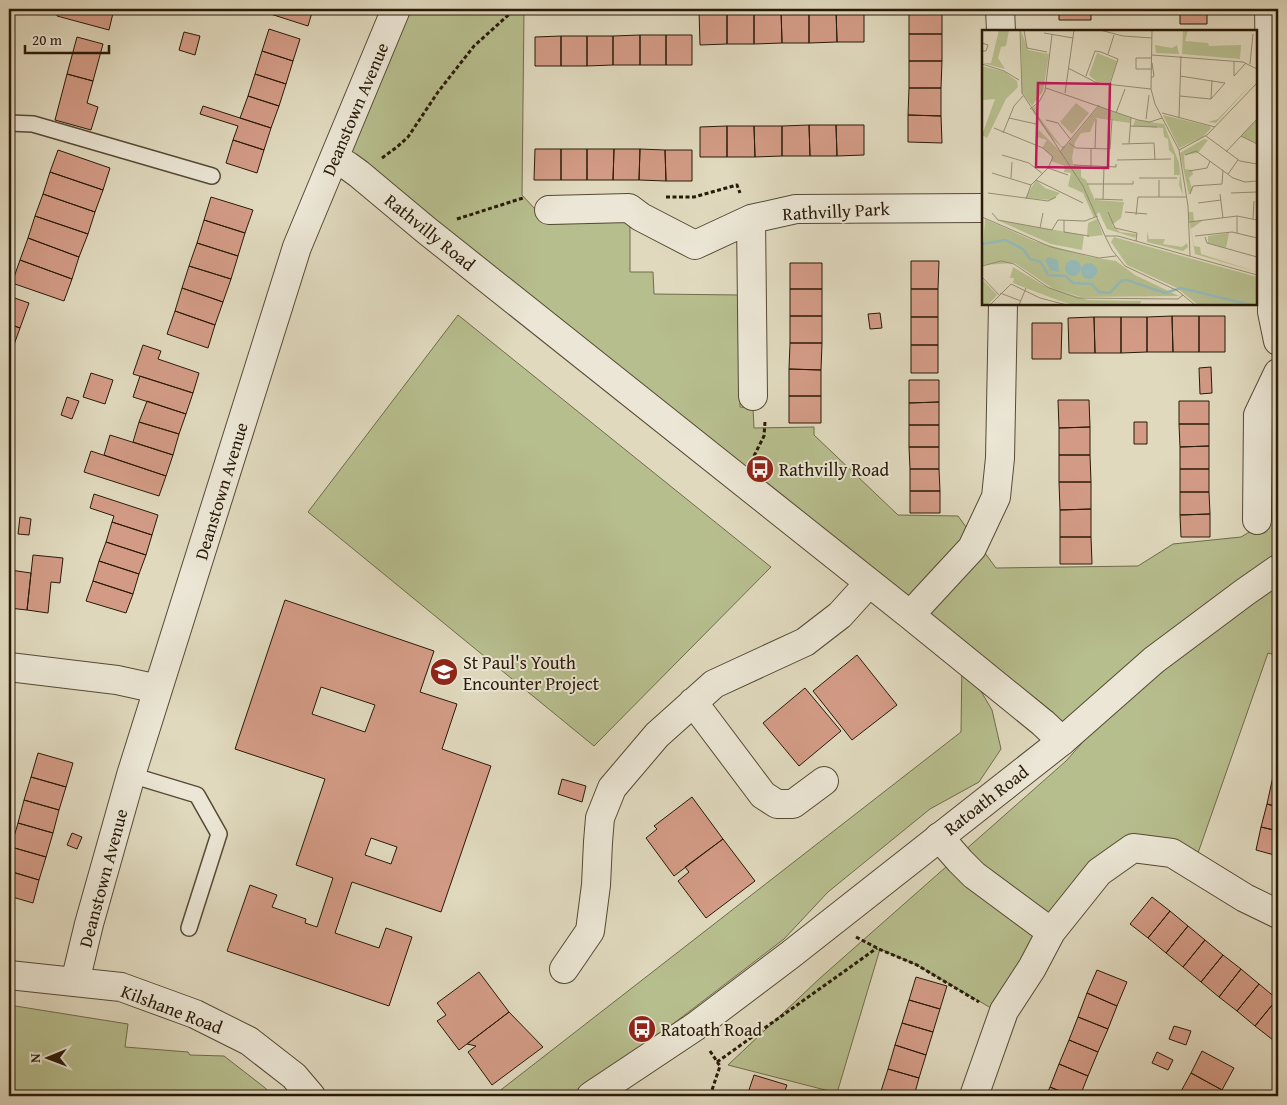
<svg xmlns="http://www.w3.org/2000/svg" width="1287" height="1105" font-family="'Gentium Book Plus',serif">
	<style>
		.green { fill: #b7be8e; stroke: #706c4a }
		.building { fill: #d39b86; stroke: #281a07; fill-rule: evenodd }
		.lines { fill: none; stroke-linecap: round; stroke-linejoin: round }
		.service-casing { stroke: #564a35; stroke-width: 18 }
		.minor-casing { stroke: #564a35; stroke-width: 30 }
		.tertiary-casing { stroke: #564a35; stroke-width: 30 }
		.path { stroke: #281a07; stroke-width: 3; stroke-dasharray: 4 2.5; stroke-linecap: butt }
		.service { stroke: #ebe6d5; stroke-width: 15 }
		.minor { stroke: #ebe6d5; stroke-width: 28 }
		.tertiary { stroke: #ebe6d5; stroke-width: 28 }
		.labels { text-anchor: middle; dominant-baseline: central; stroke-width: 4; stroke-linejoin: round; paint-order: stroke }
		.street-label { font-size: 18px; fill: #281a07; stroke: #ebe6d5 }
		.poi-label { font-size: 18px; fill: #281a07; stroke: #ebe6d5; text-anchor: start }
		.inset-river { fill: none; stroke: #94b9b7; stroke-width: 2.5 }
		.inset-road { fill: none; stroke: #968d75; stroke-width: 1 }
		.view { fill: #c2185b; fill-opacity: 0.15; stroke: #c2185b; stroke-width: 2.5 }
		.inset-edge { fill: none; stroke: #281a07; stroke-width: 2.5 }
	</style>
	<rect width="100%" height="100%" fill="#e0d9be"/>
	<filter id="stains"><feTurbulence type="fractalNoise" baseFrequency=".004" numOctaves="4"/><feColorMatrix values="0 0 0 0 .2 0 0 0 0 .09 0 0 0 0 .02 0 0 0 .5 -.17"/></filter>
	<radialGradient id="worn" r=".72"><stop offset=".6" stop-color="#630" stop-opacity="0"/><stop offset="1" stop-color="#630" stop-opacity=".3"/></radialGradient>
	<path class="green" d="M397,9H524L522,195L549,224L630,222V272H653L654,294L740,295V407L753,408L754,428L814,427V435L898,515L958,516L996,568L1138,566L1173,544L1241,537L1258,527V415H1278V567L1057,734L335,158Z
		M458,315L771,567L594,746L308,512Z
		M1278,569V656L1268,653L1191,873L1170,863L1124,861L1003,1015L917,965L880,949L837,1093L728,1065L819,979L1066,761L1154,662Z
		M962,659L992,710L1001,749L979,782L930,809L828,892L784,939L622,1063L570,1096H493L961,732Z
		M9,1005L128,1024L125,1047L188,1052L190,1055L224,1056L264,1087L274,1096H9Z"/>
	<path class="building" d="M59,9H114L109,30L57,16Z
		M255,9H313L308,26Z
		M754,9V44H727V10Z
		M754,9H781L782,43L754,44Z
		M781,9H809V43H782Z
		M809,9H836L837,42L809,43Z
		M836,9H864V42H837Z
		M909,9H942V34H909Z
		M1059,9H1091V20H1059Z
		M1136,9H1151V12H1136Z
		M1180,9H1207V24H1180Z
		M699,10H727V44L700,45Z
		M269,29L300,39L293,61L262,51Z
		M184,32L200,36L195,55L179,50Z
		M909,34H942V61H909Z
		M640,35V65H613V36Z
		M640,35H666V65H640Z
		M666,35H692V65H666Z
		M561,36V66H535V37Z
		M561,36H587V66H561Z
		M587,36H613V65L587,66Z
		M77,37L103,44L93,81L67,74Z
		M262,51L293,61L286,84L255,74Z
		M909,61H942L941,88H909Z
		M67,74L93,81L87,103L98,107L91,130L55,120Z
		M255,74L286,84L279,106L248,96Z
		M909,88H941V116L908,115Z
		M248,96L279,106L271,128L240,118Z
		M203,106L271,128L264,150L233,140L238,126L200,114Z
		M908,115L941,116L942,143L908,142Z
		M809,125L810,156H782V126Z
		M809,125H836L837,156H810Z
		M836,125H864V155L837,156Z
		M727,126V157H700V127Z
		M727,126H754L755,157H727Z
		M754,126H782V156L755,157Z
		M233,140L264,150L257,173L226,163Z
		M535,149H561V180H534Z
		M561,149H587V180H561Z
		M587,149H614L613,180H587Z
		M614,149H640L639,180H613Z
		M640,149L665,150L666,181L639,180Z
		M58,150L110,168L103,190L50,172Z
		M665,150H692V181H666Z
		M50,172L103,190L95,212L43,194Z
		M43,194L95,212L88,234L35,216Z
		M211,197L253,210L245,233L204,220Z
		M35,216L88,234L79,257L28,238Z
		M204,220L245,233L238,256L197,243Z
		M28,238L79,257L72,279L20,260Z
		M197,243L238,256L231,279L189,266Z
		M20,260L72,279L64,301L12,283Z
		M911,261H939L938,289H911Z
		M790,263H822V289H790Z
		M189,266L231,279L223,302L182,288Z
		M182,288L223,302L215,325L175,311Z
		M790,289H822V316H790Z
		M911,289H938V317H911Z
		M9,296L29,303L20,328L9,324Z
		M175,311L215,325L208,348L167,334Z
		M880,313L882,328L870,329L868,314Z
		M790,316H822V343H790Z
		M1172,316L1173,352H1147V317Z
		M1172,316H1199V352H1173Z
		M1199,316H1225V352H1199Z
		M911,317H938V345H911Z
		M1094,317L1095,353H1069L1068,318Z
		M1094,317H1121V353H1095Z
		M1121,317H1147V352L1121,353Z
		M1032,323H1062L1061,359H1032Z
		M9,324L20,328L11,353L9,352Z
		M790,343H822L821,370L789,369Z
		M143,345L161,351L158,359L199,373L193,393L133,374Z
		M911,345H938V373H911Z
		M1211,367L1212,393L1200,394L1199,368Z
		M789,369L821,370V396H789Z
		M91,373L113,380L105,404L83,397Z
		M140,376L193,393L186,414L133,397Z
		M909,380H939V402L909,403Z
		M789,396H821V423H789Z
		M67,397L79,401L72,419L61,415Z
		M1058,400H1089L1090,427L1059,428Z
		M147,401L186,414L179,434L139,422Z
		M1179,401H1209V424H1179Z
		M939,402V425H909V403Z
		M139,422L179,434L173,455L133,442Z
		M1134,422H1147V444H1134Z
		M1179,424H1209V446L1180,447Z
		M909,425H939V447H909Z
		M1090,427V455H1059V428Z
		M110,435L173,455L166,476L104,455Z
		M1209,446V469H1180V447Z
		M909,447H939V469H910Z
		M91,451L166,476L159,496L84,472Z
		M1059,455H1090L1091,482H1059Z
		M910,469H939L940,491H910Z
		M1180,469H1209V492H1180Z
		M1059,482H1091V509L1060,510Z
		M910,491H940V513H910Z
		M1180,492H1209L1210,514L1180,515Z
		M94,494L158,515L152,535L112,522L114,516L90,508Z
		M1091,509V537H1060V510Z
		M1210,514V537H1181L1180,515Z
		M20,517L31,519L29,535L18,534Z
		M112,522L152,535L146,555L106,542Z
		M1060,537H1091L1092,564H1060Z
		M106,542L146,555L139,574L99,561Z
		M33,555L63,558L60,583L51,582L48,613L27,610Z
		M99,561L139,574L133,594L93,581Z
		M10,570L31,573L27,610L9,608Z
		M93,581L133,594L126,613L86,601Z
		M285,600L434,651L420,692L457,704L442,749L491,766L441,912L352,882L335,933L379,948L386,928L412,937L389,1006L227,951L250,885L277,895L272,907L306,919L305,923L317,927L333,878L296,865L325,779L235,749ZM321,687L375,705L365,732L312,714ZM371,838L397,847L391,864L365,855Z
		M857,655L897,705L852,740L813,691Z
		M805,688L841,731L799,766L763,723Z
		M38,753L73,763L66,787L31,777Z
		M1278,757V782L1272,781Z
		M31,777L66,787L59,810L24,800Z
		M562,779L586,786L582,802L558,794Z
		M1272,781L1278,782V807L1267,804Z
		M692,797L723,839L674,876L646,838L657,829L654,826Z
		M24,800L59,810L53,833L18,823Z
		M1267,804L1278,807V831L1261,827Z
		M18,823L53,833L46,857L11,847Z
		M1261,827L1278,831V856L1256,850Z
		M72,833L82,837L77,849L67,845Z
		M723,839L755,881L706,918L678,881L689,872L685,867Z
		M11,847L46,857L39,880L9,871V853Z
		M9,871L39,880L33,903L9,896Z
		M1152,897L1170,911L1148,938L1130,924Z
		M1170,911L1188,926L1166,953L1148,938Z
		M1188,926L1205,940L1183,967L1166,953Z
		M1205,940L1223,955L1201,982L1183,967Z
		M1223,955L1241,969L1219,997L1201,982Z
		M1241,969L1259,984L1237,1011L1219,997Z
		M1097,970L1127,982L1117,1006L1087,993Z
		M479,972L509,1012L459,1050L437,1021L446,1015L437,1003Z
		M916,977L947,986L940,1009L909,1000Z
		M1259,984L1277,999L1255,1026L1237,1011Z
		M1087,993L1117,1006L1108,1029L1078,1017Z
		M1277,999L1278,1000V1033L1273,1040L1255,1026Z
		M909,1000L940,1009L933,1032L902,1023Z
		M509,1012L543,1047L492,1085L468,1052L476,1046L467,1044Z
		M1078,1017L1108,1029L1098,1052L1069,1040Z
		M902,1023L933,1032L926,1055L895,1045Z
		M1174,1026L1191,1031L1186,1045L1169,1039Z
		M1069,1040L1098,1052L1088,1076L1059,1064Z
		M895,1045L926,1055L919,1078L888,1069Z
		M1202,1051L1234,1068L1222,1090L1191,1073Z
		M1157,1052L1173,1060L1168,1070L1152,1063Z
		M1059,1064L1088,1076L1080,1096H1072L1050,1087Z
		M888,1069L919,1078L914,1096H898L881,1091Z
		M1191,1073L1222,1090L1218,1096H1182L1179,1095Z
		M754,1075L787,1085L783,1096H747Z
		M1050,1087L1072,1096H1046Z
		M881,1091L898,1096H880Z"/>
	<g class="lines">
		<defs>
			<path id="service" d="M9,123L33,124L212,176
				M131,775L197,795L219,834L189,928"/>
			<path id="minor" d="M1000,9L1001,31
				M1269,9L1270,70L1272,312L1278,341
				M334,158L348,166L359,174L426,230L910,615L1043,723L1062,741
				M549,210L629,208L641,217L695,245L751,219L796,209L983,208
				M751,219L753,396
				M1257,520L1258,415L1278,373
				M910,615L972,548L996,497L1000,458L1003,304
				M9,667L117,680L158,689
				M693,702L763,795L777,804H793L824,781
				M939,837L960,861L974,875L1051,932
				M564,969L590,931L596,885L598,842L600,818L612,788L657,735L714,684L805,642L840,615L869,583
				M9,975L121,987L195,1014L249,1041L294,1076L311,1096
				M75,982L89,924L131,775L297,247L396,9
				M974,1096L1004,1011L1032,968L1051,932L1099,872L1133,848L1172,853L1245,898L1278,914"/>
			<path id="tertiary" d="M591,1096L696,1026L790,955L1062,741L1154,660L1245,592L1278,569"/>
		</defs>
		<use href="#service" class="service-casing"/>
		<use href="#minor" class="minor-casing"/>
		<use href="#tertiary" class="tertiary-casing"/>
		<path class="path" d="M382,158L397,147L408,137L438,92L474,46L515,9
			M666,197H694L737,185L740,193
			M457,219L523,198
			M754,456L764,436L765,422
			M856,937L879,949L917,965L979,1002
			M710,1051L720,1066L710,1096
			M717,1062L877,948"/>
		<use href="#service" class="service"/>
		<use href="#minor" class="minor"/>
		<use href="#tertiary" class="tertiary"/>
	</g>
	<defs>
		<symbol id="bus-disc" viewBox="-11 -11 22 22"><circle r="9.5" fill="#8f2418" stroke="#ebe6d5"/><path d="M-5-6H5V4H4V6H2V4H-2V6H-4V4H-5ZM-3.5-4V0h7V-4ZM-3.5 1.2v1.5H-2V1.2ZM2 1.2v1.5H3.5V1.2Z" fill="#fff"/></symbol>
		<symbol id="university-disc" viewBox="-11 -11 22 22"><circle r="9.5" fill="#8f2418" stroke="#ebe6d5"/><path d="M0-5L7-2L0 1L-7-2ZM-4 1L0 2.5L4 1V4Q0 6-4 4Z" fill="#fff"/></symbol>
	</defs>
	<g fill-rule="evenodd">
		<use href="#bus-disc" x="744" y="453" width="32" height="32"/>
		<use href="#university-disc" x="428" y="656" width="32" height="32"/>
		<use href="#bus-disc" x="626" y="1013" width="32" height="32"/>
	</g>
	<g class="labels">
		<g class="street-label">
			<text transform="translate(355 109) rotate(-67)">Deanstown Avenue</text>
			<text transform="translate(836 211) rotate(-3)">Rathvilly Park</text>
			<text transform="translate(430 232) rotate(39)">Rathvilly Road</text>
			<text transform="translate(221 491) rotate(-73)">Deanstown Avenue</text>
			<text transform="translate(986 800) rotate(-38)">Ratoath Road</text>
			<text transform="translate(103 878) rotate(-75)">Deanstown Avenue</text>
			<text transform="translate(172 1009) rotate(21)">Kilshane Road</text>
		</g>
		<g class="poi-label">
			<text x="779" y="469">Rathvilly Road</text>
			<text x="463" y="662">St Paul's Youth<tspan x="463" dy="21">Encounter Project</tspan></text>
			<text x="661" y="1029">Ratoath Road</text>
		</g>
	</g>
	<g transform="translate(982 30)">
		<rect width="275" height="275" fill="#e0d9be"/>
		<path d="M17,0H27L24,16L19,17L16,28L23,39L0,33H9ZM39,0L46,20L67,24L61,61L50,76L40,62ZM201,0H206L203,11L226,13L227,16L259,15L258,29L200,24ZM173,15L190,18L195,15L197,24L174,23ZM115,23L135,31L128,52H115L107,45ZM0,36L23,42L35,51L36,57L24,69L5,108L0,105L13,69L0,70ZM275,48L234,93L226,92L236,89ZM94,73L107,83L90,104L78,92ZM54,76V83L79,116H84L117,76L149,88L148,93L114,88L108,102L99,103L93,112L90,128L91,134L99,136V147L104,150L113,170L142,172L139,188L130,195L138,202L155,204L153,208L125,199L117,182L112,188L101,163L86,156L89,143L82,142L83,136L69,131L70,126L60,118L65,110L55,107L57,100L79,122L80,118L66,104L49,79ZM181,85L227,96L229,98L221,107L197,118ZM275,89V114L259,106ZM153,90L182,94L197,133L201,165L197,155L198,145H192V125L187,120L186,109L182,107L181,98L151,96ZM222,109L226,110L216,123L202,125L203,139L210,140L211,144L207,148L210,159L207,165L198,123ZM54,150L63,158L78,163L70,170L43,168ZM206,182H211L212,191H220L209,199L212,216L218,217L219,224L275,242L213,224ZM3,189L52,211L109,227L134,231L153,245L197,266L99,267L70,258L33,233L0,235ZM115,189L121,205L105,207L106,193ZM15,190L102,205L100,220L69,214ZM165,201L167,209H183L181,214L200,217L205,213L206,217L201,221L165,212ZM247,203L244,218L226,213V206ZM132,207L275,247V275H216L195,258L145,235L129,212ZM31,237L61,255L106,270L159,271L158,275H92L78,271L31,253L32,248H28ZM0,249L15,265L6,275H0Z" fill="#b7be8e"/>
		<path d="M66,227L76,230L77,242L68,240L63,230ZM83 238a8 8 0 1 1 16 0a8 8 0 1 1-16 0ZM99 241a8 8 0 1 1 16 0a8 8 0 1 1-16 0Z" fill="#94b9b7"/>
		<path class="inset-river" d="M0,214L23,210L41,219L48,229L59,232L66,245L84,246L91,253L110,254L117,262L128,263L139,251L145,250L183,263L199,258L269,275"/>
		<path class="inset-road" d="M38,0L40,63L101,156L123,206M42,0L45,18L65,22M118,0L141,6L170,8M170,0L169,59L173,74L197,120L206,176L208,226M62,3L91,8M0,13L6,15L4,21H0M126,24L132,5M170,25L261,32L275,39M252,31V46L264,33M0,34L22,41L37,50M268,34L271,4M86,38L115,53L169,59M169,39H154V28H169M104,46L113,21L119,22L136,29L128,54M169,48L172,46L170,33M64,58L156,90L168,92L180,88M83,63L92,0M198,66L229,69L243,53L198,46M229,69L230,50M48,79L57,72L63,61L70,5M134,83L143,59M180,83L233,97M197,87L199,26M27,88L54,94M164,89L167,65M64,90L76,93L89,110M148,96L175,97M12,98L61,118L71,127L66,138L49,155L44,169M21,103L32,76L41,66M224,106L258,131L275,134M259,106L275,114M87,113L94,118L128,119L130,89M147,113L149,88M140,114L172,113L173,130M109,119V137M113,119L114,89M197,120L225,105L275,53M78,122L117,75M244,122L275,89M20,125L47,133L61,144M203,125L214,121L251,148L263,152L275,151M135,130L189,129M92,135L134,137V134M66,138L86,145M207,141L225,138L228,131M10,143L49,155M246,144L256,130M29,148L30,132M157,148H195M54,150L101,173M105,154H151V151M6,163L66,171L74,167M249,163L275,162M208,164L211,156L240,154L241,140M238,164L241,188M177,167V150M113,169L141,170M121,169L122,137M216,173L239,170M126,182L133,198L155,203L154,211M143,182L165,184M10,183L16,190L70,200L76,190L103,191L116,186M154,185L156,167H204M0,187L69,217L117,228L134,226M271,189L272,171M82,190V202L107,206M207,192L255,186L275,190M58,198L61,183M255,203V186M213,206L250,202L275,208M223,207L225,213L275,227M0,236L19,231L32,234L67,258L96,268L196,269L201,265M0,247L17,265M18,263L39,271M8,275L29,254L58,268L85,275M37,275L44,258M213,275L196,261L143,236L130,220L123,206H136L275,245"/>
		<path class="view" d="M56,53L128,54L126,138L54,137Z"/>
		<rect width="275" height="275" class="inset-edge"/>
	</g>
	<rect width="1287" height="1105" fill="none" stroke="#e0d9be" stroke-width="30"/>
	<rect x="10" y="10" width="1267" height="1085" fill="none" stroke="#281a07" stroke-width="2.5"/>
	<rect x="15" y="15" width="1257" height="1075" fill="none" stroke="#281a07"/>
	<g transform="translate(48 1058) rotate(269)" stroke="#ebe6d5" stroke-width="4" paint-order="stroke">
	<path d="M0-4L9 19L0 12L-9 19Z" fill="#281a07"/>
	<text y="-8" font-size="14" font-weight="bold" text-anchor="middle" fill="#281a07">N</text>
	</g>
	<path d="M25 45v8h84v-8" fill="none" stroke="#281a07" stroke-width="2.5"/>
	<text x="32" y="45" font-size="15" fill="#281a07" stroke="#ebe6d5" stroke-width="4" paint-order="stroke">20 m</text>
	<rect width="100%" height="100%" filter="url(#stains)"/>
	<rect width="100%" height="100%" fill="url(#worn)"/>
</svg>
